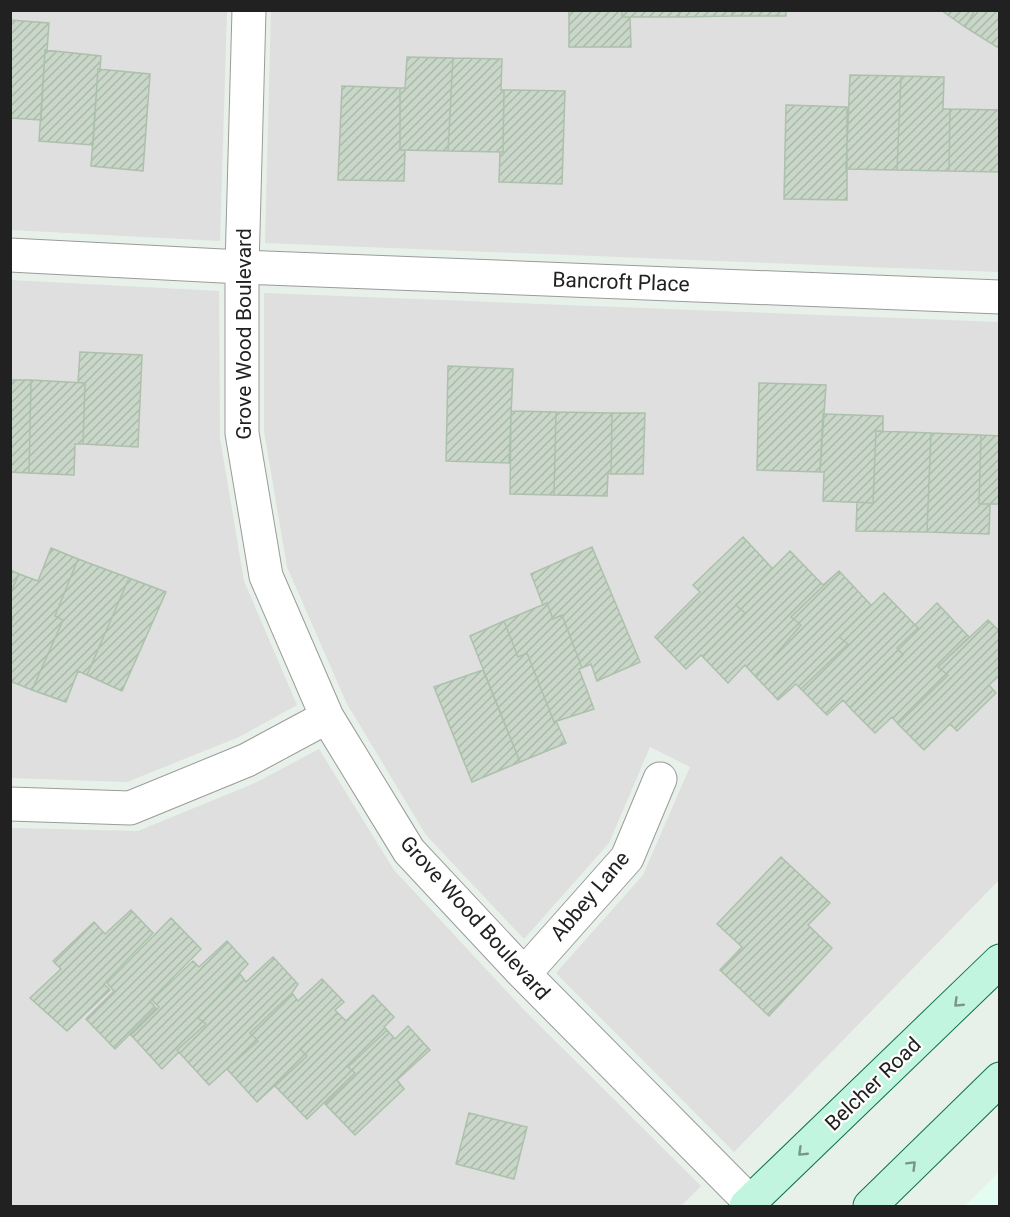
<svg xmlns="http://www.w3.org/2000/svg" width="1010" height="1217" font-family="Roboto,sans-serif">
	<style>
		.residential { fill: #dedfde }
		.education { fill: #e4fdf2 }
		.building { fill: url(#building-hatch); stroke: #acc1ab; stroke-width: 1.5 }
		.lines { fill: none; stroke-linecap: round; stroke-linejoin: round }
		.street-casing { stroke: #9b9b9b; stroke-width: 35 }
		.secondary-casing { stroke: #0e714f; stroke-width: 35 }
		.street { stroke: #fff; stroke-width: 33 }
		.secondary { stroke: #c1f5e0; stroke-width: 33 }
		.oneway { stroke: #79968a }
		.labels { text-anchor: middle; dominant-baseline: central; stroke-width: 4.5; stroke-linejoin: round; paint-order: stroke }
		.street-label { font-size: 21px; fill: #212121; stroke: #fff }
	</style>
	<defs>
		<pattern id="building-hatch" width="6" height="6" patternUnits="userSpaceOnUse" patternTransform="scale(1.5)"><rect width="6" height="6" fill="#c9d7c9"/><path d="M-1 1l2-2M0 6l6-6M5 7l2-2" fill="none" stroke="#acb8ac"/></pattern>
	</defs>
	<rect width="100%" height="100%" fill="#e8f0ea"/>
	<path class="residential" d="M10,11H227L220,241L11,230Z
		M271,11H999V272L265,243Z
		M10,280L219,291L220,438L244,581L297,705L239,737L127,782L11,778Z
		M264,293L999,322V880L734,1152L556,973L643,875L690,767L650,747L609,843L524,939L426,835L347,704L287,567L264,431Z
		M319,749L394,870L524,1010L701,1186L681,1206H11V828L138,831L255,783Z"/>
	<path class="education" d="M999,1172V1206H965Z"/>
	<path class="building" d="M569,10H622V17H630L631,47H569Z
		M622,10H679V17H622Z
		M679,10H732V16L679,17Z
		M732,10H786V16H732Z
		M941,10H975L965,27Z
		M975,10H1000V49L965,27Z
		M10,20L49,23L47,51L45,50L41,120L10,118Z
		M45,50L101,56L100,69H98L93,145L39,141Z
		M407,57L453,58L448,151L400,150V88H405Z
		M453,58L502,59L501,90H504L503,152L448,151Z
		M98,69L150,74L143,171L91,166Z
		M850,75L901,76L897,170L846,169Z
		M901,76L944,77L943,109H950L949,171L897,170Z
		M342,86L400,88V150H405L404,181L338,180Z
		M504,90L565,91L562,184L499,182L500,152H503Z
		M786,105L847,107V200L784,199Z
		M950,109L1000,110V172L949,171Z
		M80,352L142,355L138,447L83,444L85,383H78Z
		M448,366L513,369L509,463L446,461Z
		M10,380H31L29,473L10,472Z
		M31,380L85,383L83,444H75L74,475L29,473Z
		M759,383L826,385L820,472L757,470Z
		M511,411L556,412L554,495L510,494Z
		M556,412L612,413L611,474L608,473L607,496L554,495Z
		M612,413H645L643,474H611Z
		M823,414L883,416V432L876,431L873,503L823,501L824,472H820Z
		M876,431L931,433L927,532L856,531L857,502L873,503Z
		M931,433L981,435L979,504H990L989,534L927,532Z
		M981,435L1000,436V504H979Z
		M743,537L772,568L736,605L745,613L703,657L701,655L686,669L655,637L700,592L693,585Z
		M592,547L640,662L597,681L591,664L582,668L562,615L553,619L547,603L543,605L531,574Z
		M51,548L78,559L55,616L63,620L32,690L10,681V625L13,618L10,616V594L19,574L38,581Z
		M790,551L823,585L839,571L791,617L801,625L756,677L745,665L728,683L703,657L745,613L736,605Z
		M78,559L129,578L87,675L78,671L66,702L32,690L63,620L55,616Z
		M10,570L19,574L10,594Z
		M839,571L871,605L839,637L848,644L801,689L796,684L778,700L756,677L801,625L791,617Z
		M129,578L166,592L122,691L87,675Z
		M884,593L918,628L897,648L903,655L850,708L843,700L827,715L801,689L848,644L839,637Z
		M547,603L553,619L562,615L582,668L579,669L594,709L554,722L527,653L518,657L504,621Z
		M937,603L969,637L938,667L948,675L898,724L892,717L875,733L850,708L903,655L897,648L918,628L915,625Z
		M988,620L1000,632V675L989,685L996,693L957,731L950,724L924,750L898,724L948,675L938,667Z
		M504,621L518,657L527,653L554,722L556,721L566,743L520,762L470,636Z
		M483,670L520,762L472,782L434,687Z
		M781,857L830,903L808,925L832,948L769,1016L720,970L742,947L717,924Z
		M131,910L153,933L104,984L110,990L67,1031L30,998L61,969L53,961L94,922L105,934Z
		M171,918L201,949L150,1001L156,1008L115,1049L86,1019L114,991L107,983Z
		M227,941L248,964L198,1018L206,1024L177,1050L179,1052L162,1069L131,1035L159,1007L152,1000L193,961L199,967Z
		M273,957L298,984L292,993L250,1033L258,1041L209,1085L177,1050L206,1024L198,1018L240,974L246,982Z
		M322,979L344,1002L335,1010L338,1013L300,1049L307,1056L257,1102L227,1069L258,1041L250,1033L292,993L298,1001Z
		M373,995L394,1017L384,1027L387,1030L348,1067L355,1073L307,1119L275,1086L307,1056L300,1049L338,1013L346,1021Z
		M408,1026L430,1050L397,1080L404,1089L355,1135L325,1104L355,1073L348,1067L387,1030L395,1039Z
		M469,1113L527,1127L514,1179L456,1164Z"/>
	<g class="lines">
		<defs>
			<path id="street" d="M249,10L242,267V433L266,576L327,717L409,851L524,974L750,1202
				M10,255L242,267L1000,297
				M10,804L130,808L247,760L327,717
				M524,974L627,858L660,779"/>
			<path id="secondary" d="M746,1206L1000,961
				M870,1206L1000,1079"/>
		</defs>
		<use href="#street" class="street-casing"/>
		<use href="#secondary" class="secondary-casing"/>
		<use href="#street" class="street"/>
		<use href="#secondary" class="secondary"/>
	</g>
	<defs><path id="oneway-chevron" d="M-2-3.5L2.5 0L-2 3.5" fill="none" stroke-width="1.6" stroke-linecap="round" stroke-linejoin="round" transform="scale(1.5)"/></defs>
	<g class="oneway">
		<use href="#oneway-chevron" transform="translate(958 1003) rotate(136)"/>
		<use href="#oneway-chevron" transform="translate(802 1152) rotate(136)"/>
		<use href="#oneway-chevron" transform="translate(912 1165) rotate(-45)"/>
	</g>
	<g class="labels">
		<g class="street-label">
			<text transform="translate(621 282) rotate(2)">Bancroft Place</text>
			<text transform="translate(244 334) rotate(-90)">Grove Wood Boulevard</text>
			<text transform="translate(590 896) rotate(-50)">Abbey Lane</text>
			<text transform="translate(475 918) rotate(48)">Grove Wood Boulevard</text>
			<text transform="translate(873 1084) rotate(-44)">Belcher Road</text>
		</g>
	</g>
	<rect width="1010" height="1217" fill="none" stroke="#212121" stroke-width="24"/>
</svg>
